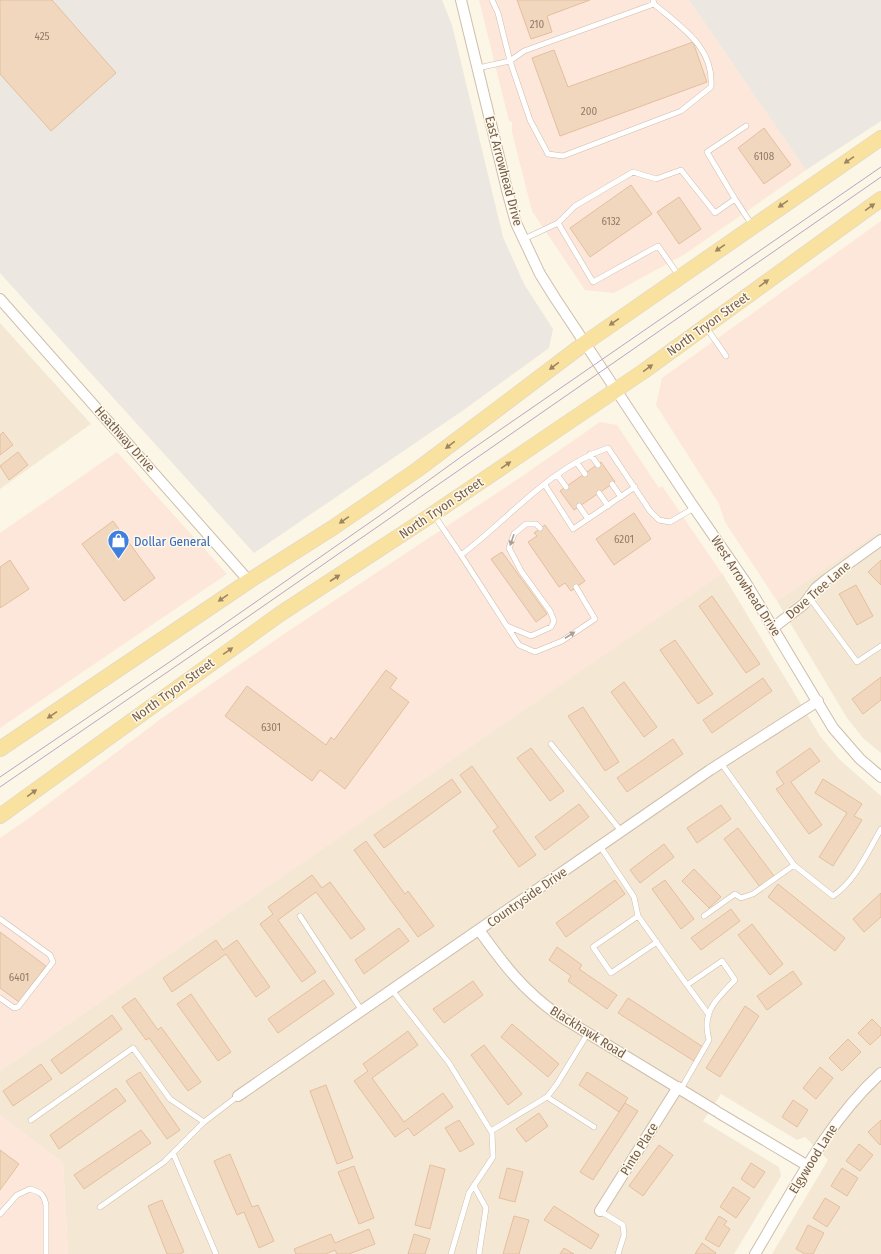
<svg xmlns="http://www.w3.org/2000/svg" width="881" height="1254" font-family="'Fira Sans Condensed',sans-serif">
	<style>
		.residential { fill: #f4e8d4 }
		.commercial { fill: #fce7da }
		.industrial { fill: #ece7e0 }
		.building { fill: #f1d7be; stroke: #e4bf9e }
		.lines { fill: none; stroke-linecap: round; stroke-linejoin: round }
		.lane-casing { stroke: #cebeac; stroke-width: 6 }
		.street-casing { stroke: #cebeac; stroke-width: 12 }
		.primary-casing { stroke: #dbd5d0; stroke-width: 16 }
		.lane { stroke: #fff; stroke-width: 5 }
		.street { stroke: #fff; stroke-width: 10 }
		.primary { stroke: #f9e19f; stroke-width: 15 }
		.tram { stroke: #baa4c6; stroke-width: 1 }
		.oneway { fill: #9d8564 }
		.oneway2 { fill: #ac9e93 }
		.labels { text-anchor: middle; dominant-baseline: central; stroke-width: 3; stroke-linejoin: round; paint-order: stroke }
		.number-label { font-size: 11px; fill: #947c68 }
		.street-label { font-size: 13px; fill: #755e4b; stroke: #fff9ec }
		.shop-label { font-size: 13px; fill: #366cbe; stroke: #fff9ec; text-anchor: start }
	</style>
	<rect width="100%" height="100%" fill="#fcf6e6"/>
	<path class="residential" d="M0,323L91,424L0,489Z
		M881,530V753L863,738L847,718L777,601Z
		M722,573L820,736L839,759L881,796V1254H772L828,1160L805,1137L797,1140L721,1094L703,1121L779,1167L781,1176L734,1254H68L63,1163L0,1115V1071Z"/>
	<path class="commercial" d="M479,0H689L806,170L685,254L614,293L585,290L532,211L512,132V122L509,121Z
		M881,221V530L777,601L725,522L719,504L656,405L662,378Z
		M600,422L617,425L659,488L662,486L722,574L0,1071V838L32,816L162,718L284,634L521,477Z
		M117,452L227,574L0,728V533Z
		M0,1115L63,1163L68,1254H0Z"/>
	<path class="industrial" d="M0,0H442L452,25L503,237L524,284L553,329L549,348L465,409L254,553L0,273Z
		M689,0H881V121L806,170Z"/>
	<path class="building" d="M0,0H52L116,73L51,131L0,74Z
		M517,0H590L547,16L552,32L531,39Z
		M693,42L707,82L560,136L532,58L554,50L568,87Z
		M764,128L791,165L764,184L738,148Z
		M631,185L652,214L590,257L570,228Z
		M679,197L701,229L679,244L657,212Z
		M3,432L13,445L0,455V435Z
		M18,452L28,465L9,480L0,466Z
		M601,462L615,482L574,510L560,491Z
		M634,513L651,539L614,565L596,539Z
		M113,521L155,578L124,601L82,544Z
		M545,525L585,581L571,591L565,583L559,587L528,542L537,536L534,533Z
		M502,552L547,614L536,622L491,559Z
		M10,560L29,589L0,608V567Z
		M881,560V585L868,572Z
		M856,585L873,616L857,625L839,594Z
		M712,596L760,664L746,673L699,606Z
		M675,640L713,694L698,704L660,650Z
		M386,670L397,678L390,688L409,702L345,789L320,770L312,781L225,716L247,686L326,745L331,737L334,740Z
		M881,677V700L863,714L852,699Z
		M763,678L772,691L712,733L703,720Z
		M624,682L657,727L644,737L611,692Z
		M583,707L619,762L605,771L568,716Z
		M673,739L683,754L627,792L617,778Z
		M531,748L564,791L550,801L517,758Z
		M810,748L820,761L791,782L822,825L809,834L776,789L784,784L776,772Z
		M472,766L536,855L519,867L493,831L498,827L460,775Z
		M452,779L461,792L384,848L374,835Z
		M823,779L862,804L854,816L862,820L833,866L819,857L847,813L815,793Z
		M579,804L589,817L545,850L535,837Z
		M721,805L731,819L697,843L687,828Z
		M738,828L774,876L760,887L724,839Z
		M366,841L405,894L408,891L434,926L418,937L354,850Z
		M664,844L674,857L640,883L630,870Z
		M694,869L721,897L709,908L682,881Z
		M312,875L322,888L330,882L365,929L351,939L316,892L278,920L316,972L302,982L260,924L273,914L268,907Z
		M615,880L625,894L566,937L556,923Z
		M665,880L694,919L681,929L652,889Z
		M778,884L845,938L835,951L768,897Z
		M881,893V917L864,932L853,919Z
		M731,909L740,921L701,950L691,938Z
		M752,924L783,964L770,975L738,935Z
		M399,928L409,941L364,974L355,960Z
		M0,932L46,966L19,1002L0,988Z
		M216,940L223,950L237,940L270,987L256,997L226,954L172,992L163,978Z
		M557,947L582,965L579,969L617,995L607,1009L568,981L571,976L549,960Z
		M793,971L802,984L767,1010L757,996Z
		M324,980L334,994L278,1033L268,1019Z
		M473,981L483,995L444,1023L433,1009Z
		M191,994L231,1052L218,1061L177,1004Z
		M135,998L158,1030L161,1027L201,1082L188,1091L149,1038L146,1040L122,1007Z
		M628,998L703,1047L694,1061L618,1013Z
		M745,1006L759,1016L720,1077L706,1068Z
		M112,1015L122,1029L61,1074L51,1060Z
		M872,1019L881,1028V1035L870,1045L858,1033Z
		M512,1024L559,1064L548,1077L501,1037Z
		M408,1031L418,1045L372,1078L404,1122L443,1093L453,1107L414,1136L408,1128L395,1137L354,1081L368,1071L363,1064Z
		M848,1039L861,1052L842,1071L829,1058Z
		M484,1045L522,1094L508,1105L471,1055Z
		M41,1064L52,1079L13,1106L3,1091Z
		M820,1067L833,1078L816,1099L803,1088Z
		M140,1072L180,1130L167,1139L126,1081Z
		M587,1072L628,1098L619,1112L579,1085Z
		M326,1085L353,1158L337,1164L310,1091Z
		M116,1088L126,1101L59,1149L50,1135Z
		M793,1100L808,1110L797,1127L782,1117Z
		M625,1103L638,1111L593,1180L580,1172Z
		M539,1113L548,1126L526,1142L516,1129Z
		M459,1120L474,1144L460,1152L445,1128Z
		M881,1120V1144L880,1145L868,1132Z
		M141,1130L151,1143L84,1189L74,1175Z
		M859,1144L873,1155L860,1171L846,1161Z
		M659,1145L673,1155L643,1196L629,1186Z
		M0,1150L19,1164L0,1190Z
		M230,1154L252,1207L258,1205L274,1241L259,1248L244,1212L237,1215L214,1161Z
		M751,1163L765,1172L754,1188L741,1179Z
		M430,1165L445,1169L430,1229L415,1225Z
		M354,1166L374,1218L359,1224L338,1172Z
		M507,1168L523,1172L515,1202L499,1198Z
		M842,1168L858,1178L847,1196L831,1186Z
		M733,1187L750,1198L736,1218L720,1207Z
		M825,1198L840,1207L827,1227L813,1218Z
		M162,1200L184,1252L179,1254H167L148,1206Z
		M554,1206L599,1235L591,1249L544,1220Z
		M514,1216L529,1220L519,1254H503Z
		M719,1216L727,1221L724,1225L730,1229L719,1247L705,1239Z
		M808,1225L824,1233L813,1254H805L796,1249Z
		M369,1229L375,1244L349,1254H337L335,1250L326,1254H296L294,1249L331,1234L335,1243Z
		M414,1234L430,1239L425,1254H408Z
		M702,1243L716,1253L715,1254H695Z
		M564,1248L574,1254H560Z"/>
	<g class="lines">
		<defs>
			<path id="lane" d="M653,0L654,4C682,28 714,47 711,87L681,111L563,156L548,154L530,120L510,61L524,51L654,4
				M478,68L510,61L498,13L492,0
				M735,199L752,225
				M558,223L575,206L633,172L656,179L681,170L715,213L735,199L707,152L746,126
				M524,239L558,223L593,282L658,246L679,276
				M706,327L726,356
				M590,454L598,465
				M577,463L585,474
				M558,476L566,487
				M612,484L621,497
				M545,485L573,529L635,487
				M599,493L608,506
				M579,506L588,519
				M434,515L461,555C509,519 550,467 608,448L650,511L659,520L670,522L694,508
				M461,555L519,645L535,652L562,641L595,619L576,587
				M809,597L857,662L881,646
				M507,626L531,636L551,627L554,621L550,611L521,571L509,548L514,534L526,524H536L540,528
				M551,744L621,831
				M721,763L794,865L833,896C856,880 867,853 881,829
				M600,846L634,897L638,916L687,985
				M300,916L362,1011
				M638,916L593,947L611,973L657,942
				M704,916L735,894L741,898L753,894L794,865
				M0,919L50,955L53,962L18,1007L14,1008L0,998
				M392,990L449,1063L492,1133L493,1157L469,1193L451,1254
				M681,1089L709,1040C701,1011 717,999 735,980L722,961L687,985L709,1015
				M547,1097L594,1127
				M31,1120L133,1048L170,1099L204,1122L238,1096
				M491,1131L547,1097L557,1084L588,1033
				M173,1153L216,1254
				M474,1186L486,1208L479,1254
				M100,1207L164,1162L204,1122
				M600,1211L623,1225L624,1235L618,1254
				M0,1214L17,1195L30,1189C40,1192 44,1194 46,1205V1254"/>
			<path id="street" d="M461,0L508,194L516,223L540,274L555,298L691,503L746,583L833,728L860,759L881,777
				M0,299L249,581
				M774,627L804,604L816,588L827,579L881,540
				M479,930C504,965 523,990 558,1015L716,1111
				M238,1096L710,770L818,701
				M719,1113L808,1166
				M600,1211L678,1087
				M755,1254C793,1191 826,1123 881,1073"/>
			<path id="primary" d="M0,749L249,581L334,527L417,470L585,343L881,138
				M0,816L280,614L433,514L644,371L881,199"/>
		</defs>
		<use href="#lane" class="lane-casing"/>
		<use href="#street" class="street-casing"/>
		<use href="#primary" class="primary-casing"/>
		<use href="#lane" class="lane"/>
		<use href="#street" class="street"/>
		<use href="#primary" class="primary"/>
		<path class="tram" d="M0,777L171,661L382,514L465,454L881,167
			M0,787L249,616L881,177"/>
	</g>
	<defs><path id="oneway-solid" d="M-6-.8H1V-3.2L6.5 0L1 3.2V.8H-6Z"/></defs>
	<g class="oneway">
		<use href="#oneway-solid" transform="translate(849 160) rotate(146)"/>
		<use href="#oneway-solid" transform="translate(783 204) rotate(145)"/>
		<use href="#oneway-solid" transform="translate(870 207) rotate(-36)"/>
		<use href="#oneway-solid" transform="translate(720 248) rotate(145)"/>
		<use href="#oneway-solid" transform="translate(764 283) rotate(-36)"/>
		<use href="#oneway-solid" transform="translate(614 322) rotate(145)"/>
		<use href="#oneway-solid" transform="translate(554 366) rotate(143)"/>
		<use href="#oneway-solid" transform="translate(648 368) rotate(-36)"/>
		<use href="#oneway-solid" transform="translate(450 445) rotate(143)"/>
		<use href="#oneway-solid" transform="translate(506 465) rotate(-34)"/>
		<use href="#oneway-solid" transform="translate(344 520) rotate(145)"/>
		<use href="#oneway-solid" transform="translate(335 578) rotate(-33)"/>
		<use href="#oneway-solid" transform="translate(223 598) rotate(146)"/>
		<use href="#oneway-solid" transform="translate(228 651) rotate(-35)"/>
		<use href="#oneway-solid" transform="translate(52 715) rotate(146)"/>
		<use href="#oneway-solid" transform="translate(32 793) rotate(-36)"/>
	</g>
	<g class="oneway2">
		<use href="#oneway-solid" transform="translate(512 540) rotate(109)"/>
		<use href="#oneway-solid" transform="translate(570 635) rotate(-33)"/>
	</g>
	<defs>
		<symbol id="shop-pin" viewBox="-11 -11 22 30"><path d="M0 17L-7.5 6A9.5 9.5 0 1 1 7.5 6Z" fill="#3f7fe0" stroke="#fff9ec"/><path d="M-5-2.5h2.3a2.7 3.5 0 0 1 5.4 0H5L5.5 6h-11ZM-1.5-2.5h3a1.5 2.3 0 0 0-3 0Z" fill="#fff"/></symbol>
	</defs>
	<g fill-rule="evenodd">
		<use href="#shop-pin" x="106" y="528" width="25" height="34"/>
	</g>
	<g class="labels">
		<g class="number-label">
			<text x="537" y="24">210</text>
			<text x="42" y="36">425</text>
			<text x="589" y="111">200</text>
			<text x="764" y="156">6108</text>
			<text x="611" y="221">6132</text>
			<text x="624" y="539">6201</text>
			<text x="271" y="727">6301</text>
			<text x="19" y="977">6401</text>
		</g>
		<g class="street-label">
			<text transform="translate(504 171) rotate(75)">East Arrowhead Drive</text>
			<text transform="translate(708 324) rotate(-36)">North Tryon Street</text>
			<text transform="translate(125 439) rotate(48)">Heathway Drive</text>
			<text transform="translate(441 508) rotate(-34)">North Tryon Street</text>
			<text transform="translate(746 586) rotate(57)">West Arrowhead Drive</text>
			<text transform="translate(818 590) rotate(-41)">Dove Tree Lane</text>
			<text transform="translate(173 690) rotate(-36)">North Tryon Street</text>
			<text transform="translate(527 897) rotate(-35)">Countryside Drive</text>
			<text transform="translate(588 1032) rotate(32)">Blackhawk Road</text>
			<text transform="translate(639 1149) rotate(-58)">Pinto Place</text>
			<text transform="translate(813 1159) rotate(-58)">Elgywood Lane</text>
		</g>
		<g class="shop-label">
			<text x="134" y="541">Dollar General</text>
		</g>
	</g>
</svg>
